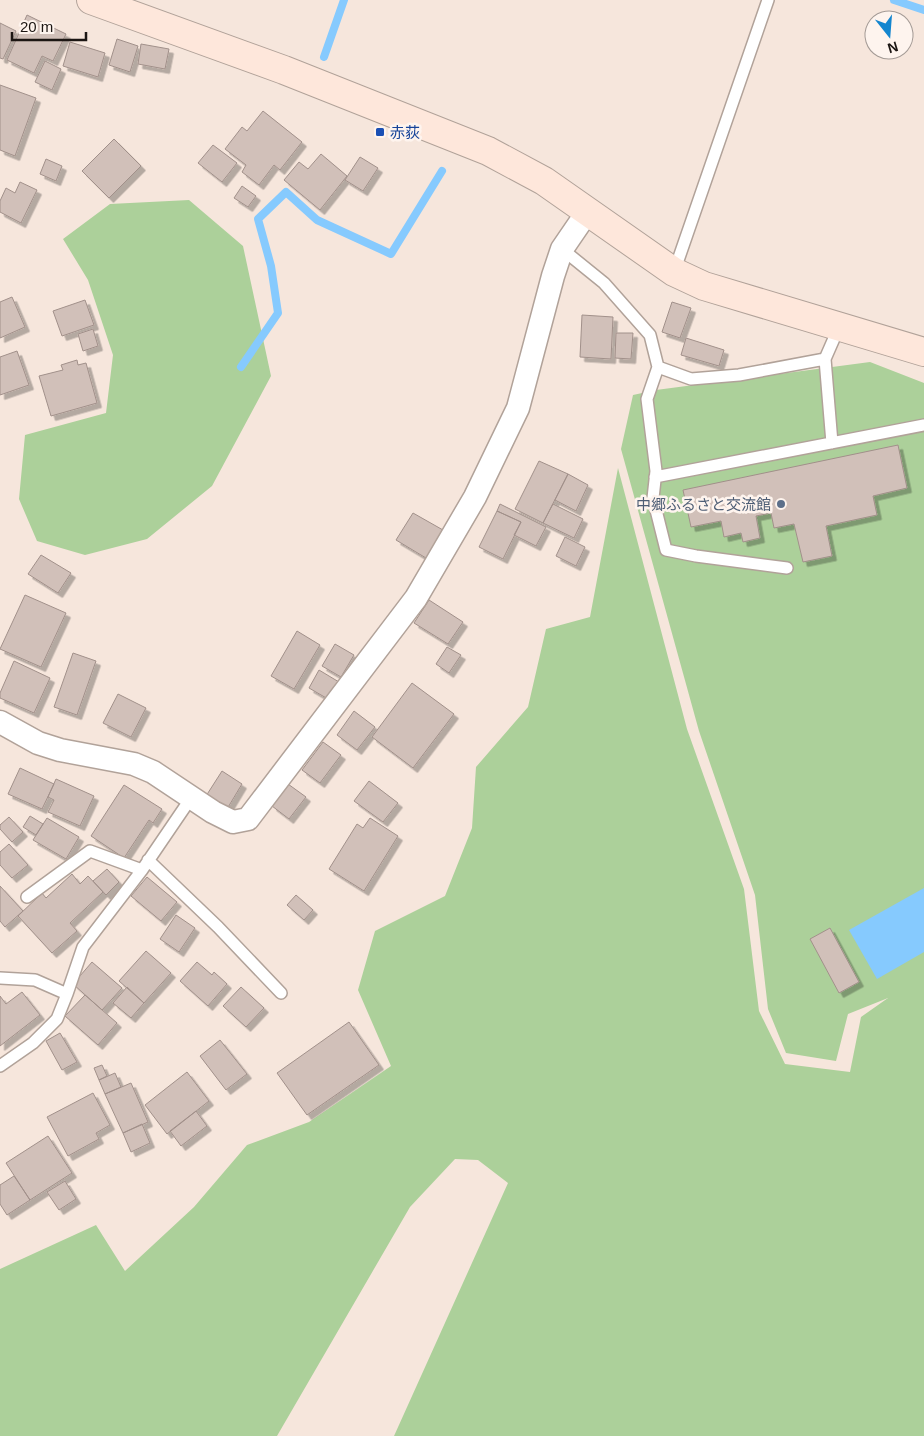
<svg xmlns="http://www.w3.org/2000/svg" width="924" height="1436" font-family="Helvetica,'Noto Sans JP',sans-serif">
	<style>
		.green { fill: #acd09a }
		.water { fill: #86cafe }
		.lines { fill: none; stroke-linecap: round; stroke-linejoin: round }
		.stream { stroke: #86cafe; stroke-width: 8 }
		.building { fill: #d1c0b9; stroke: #a1908a; filter: url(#shadow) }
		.lane-casing { stroke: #b1a299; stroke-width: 14 }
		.street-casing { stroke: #b1a299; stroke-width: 25 }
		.secondary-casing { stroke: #b1a299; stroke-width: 30 }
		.lane { stroke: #fff; stroke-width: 11 }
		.street { stroke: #fff; stroke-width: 22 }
		.secondary { stroke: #fee7db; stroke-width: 28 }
		.transit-dot { fill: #1a4fb4; stroke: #fef4ee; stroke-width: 2 }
		.service-dot { fill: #5c6f8a; stroke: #fef4ee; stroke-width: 2 }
		.labels { text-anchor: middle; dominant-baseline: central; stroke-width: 5; stroke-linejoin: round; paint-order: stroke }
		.transit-label { font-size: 15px; fill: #164399; stroke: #fef4ee; text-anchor: start }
		.service-label { font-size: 15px; fill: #4e5e75; stroke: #fef4ee; text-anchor: end }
	</style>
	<defs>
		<filter id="shadow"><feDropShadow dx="4.5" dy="4.5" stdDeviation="0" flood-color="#0004"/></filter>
	</defs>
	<rect width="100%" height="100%" fill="#f6e6dc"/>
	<path class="green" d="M189,200L243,246L271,376L212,486L147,539L85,555L37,541L19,499L25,435L106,413L113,355L88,280L63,239L110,204Z
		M870,362L924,383V1436H394L508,1183L478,1160L455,1159L410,1207L277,1436H0V1269L96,1225L125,1271L194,1207L247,1145L309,1122L391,1066L358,990L375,931L445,896L472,828L476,767L528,707L546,629L590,617L618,468L687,729L744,889L759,1011L785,1064L850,1072L861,1017L888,998L848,1014L836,1061L786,1053L768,1009L755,895L699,731L621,449L633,395L656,390Z"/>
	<path class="water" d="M924,888V952L877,979L849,930Z"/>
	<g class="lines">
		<path class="stream" d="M894,0L924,10
			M324,57L344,0
			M241,367L278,313L271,266L258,219L286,192L317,220L391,254L442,171"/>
	</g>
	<path class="building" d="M27,15L66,34L53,61L42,56L34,73L7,60Z
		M0,23L16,31L3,59L0,58Z
		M117,39L138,46L130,72L109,65Z
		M70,42L105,53L98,77L63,66Z
		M141,44L169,49L165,69L138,64Z
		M45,61L61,69L52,90L35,82Z
		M0,85L36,98L15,156L0,150Z
		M263,111L302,142L280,170L274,165L259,185L242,172L246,165L225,149L242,127L247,131Z
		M114,139L141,166L109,198L82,171Z
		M213,145L237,163L222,182L198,163Z
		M321,154L347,176L320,210L284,180L299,162L308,169Z
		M360,157L378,168L363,191L345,180Z
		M46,159L62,166L56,181L40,174Z
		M20,182L37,190L21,223L0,212V201L6,188L15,193Z
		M242,186L256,196L248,207L234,198Z
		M12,297L25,327L0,338V302Z
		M85,300L94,325L62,336L53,311Z
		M672,302L691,308L680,338L662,332Z
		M582,315L613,317L611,359L580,357Z
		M93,329L98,346L83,351L78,334Z
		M616,333H633L631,359L615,358Z
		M686,338L724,350L719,366L681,355Z
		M17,351L29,385L0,395V357Z
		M77,360L78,365L86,363L97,403L51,416L39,376L63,370L61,365Z
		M898,445L907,488L873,496L877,515L826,526L832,556L803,562L794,524L774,528L771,513L756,516L760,538L743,542L741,533L724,537L721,521L691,527L683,490Z
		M539,461L568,474L543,523L515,509Z
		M568,474L588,485L576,511L555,500Z
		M500,504L546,527L536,546L514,535L521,522L497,511Z
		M553,504L583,519L574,538L543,523Z
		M497,511L521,522L503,559L479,547Z
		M413,513L443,530L426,558L396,540Z
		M565,537L585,547L576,566L556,556Z
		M41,555L71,573L58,593L28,574Z
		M25,595L66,613L41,667L0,649Z
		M429,600L463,622L448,644L414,623Z
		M297,631L320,645L294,689L271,676Z
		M335,644L354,655L341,677L322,666Z
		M447,647L461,655L449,673L436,664Z
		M73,653L96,661L77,715L54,707Z
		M14,661L50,678L34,713L0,698V693Z
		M319,670L339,682L328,699L309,688Z
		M412,683L454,714L413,768L372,737Z
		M118,694L146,708L131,737L103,723Z
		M354,711L375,727L357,750L337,735Z
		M323,742L341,755L320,783L302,770Z
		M20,768L54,784L42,809L8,794Z
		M222,771L242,784L227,809L206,796Z
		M56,779L94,796L80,826L48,812L54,800L48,797Z
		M369,781L398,803L383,822L354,801Z
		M288,784L306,797L289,819L272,806Z
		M124,785L162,809L153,823L149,820L124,858L91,836Z
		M30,816L43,824L36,835L23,827Z
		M9,817L23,832L12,842L0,829V825Z
		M47,818L79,837L66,859L33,840Z
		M370,818L398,836L364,891L329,869L357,824L363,828Z
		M9,844L28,865L12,878L0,865V852Z
		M107,869L119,882L106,895L93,881Z
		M72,874L80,884L88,876L103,892L70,923L77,931L52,953L18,916L42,893L46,898Z
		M147,877L177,902L161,921L131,896Z
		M0,886L23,911L5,927L0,921Z
		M296,895L313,910L304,920L287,905Z
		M176,915L195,928L179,952L160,939Z
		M830,928L859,982L839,993L810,939Z
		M146,951L171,973L144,1003L119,981Z
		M92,962L122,988L102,1010L73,984Z
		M197,962L212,975L214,972L227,984L208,1006L180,981Z
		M127,987L144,1003L131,1018L113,1003Z
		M241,987L264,1008L246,1027L223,1006Z
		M22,992L40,1015L0,1046V996L6,1004Z
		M85,995L117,1023L98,1045L65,1016Z
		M349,1022L379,1065L307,1115L277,1073Z
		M60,1033L77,1062L62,1070L46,1041Z
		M220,1040L247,1074L226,1090L200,1056Z
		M102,1065L107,1076L99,1080L94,1068Z
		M187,1072L209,1101L167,1134L145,1105Z
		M115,1073L121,1087L105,1094L99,1080Z
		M131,1083L148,1122L123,1133L105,1094Z
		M93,1093L110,1125L96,1133L99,1139L68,1156L47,1117Z
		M196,1111L207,1126L181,1146L170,1131Z
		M142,1124L150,1143L131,1152L123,1133Z
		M48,1136L72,1173L30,1200L6,1163Z
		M14,1176L30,1200L7,1215L0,1204V1185Z
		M65,1181L76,1199L59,1210L47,1192Z"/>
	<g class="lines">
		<defs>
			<path id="lane" d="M562,249L604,283L650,335L658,367L691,379L739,375L825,359L839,327
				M674,272L768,0
				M825,359L832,443
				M658,367L647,399L656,471L653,498L666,550L696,556L787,568
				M655,477L924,425
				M148,860L218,927L281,993
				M27,897L90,851L142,870
				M0,978L35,980L67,994
				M0,1066L33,1043L57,1019L67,994L83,947L142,870L191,798"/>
			<path id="street" d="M0,722L38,743L60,750L134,764L153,772L213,812L233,822L248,819L416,598L475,497L518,408L553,276L562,249L588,211"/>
			<path id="secondary" d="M91,0L284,70L488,151L544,181L674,272L704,286L924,352"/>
		</defs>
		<use href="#lane" class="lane-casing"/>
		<use href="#street" class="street-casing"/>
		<use href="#secondary" class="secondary-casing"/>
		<use href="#lane" class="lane"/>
		<use href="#street" class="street"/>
		<use href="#secondary" class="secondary"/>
	</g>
	<rect class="transit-dot" x="375" y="127" width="10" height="10" rx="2.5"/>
	<circle class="service-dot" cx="781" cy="504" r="5"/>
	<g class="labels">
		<g class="transit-label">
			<text x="390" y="132">赤荻</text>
		</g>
		<g class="service-label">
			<text x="771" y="504">中郷ふるさと交流館</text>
		</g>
	</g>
	<g transform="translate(889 35) rotate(163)"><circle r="24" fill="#fef4ee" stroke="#a49b96"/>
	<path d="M0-4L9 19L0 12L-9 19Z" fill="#1486cf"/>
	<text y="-8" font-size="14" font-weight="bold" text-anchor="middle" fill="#1c1613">N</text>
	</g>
	<path d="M12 32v8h74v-8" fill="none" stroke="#1c1613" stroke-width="2.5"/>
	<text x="20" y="32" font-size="15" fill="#1c1613" stroke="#fef4ee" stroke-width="4" paint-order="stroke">20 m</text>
</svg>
